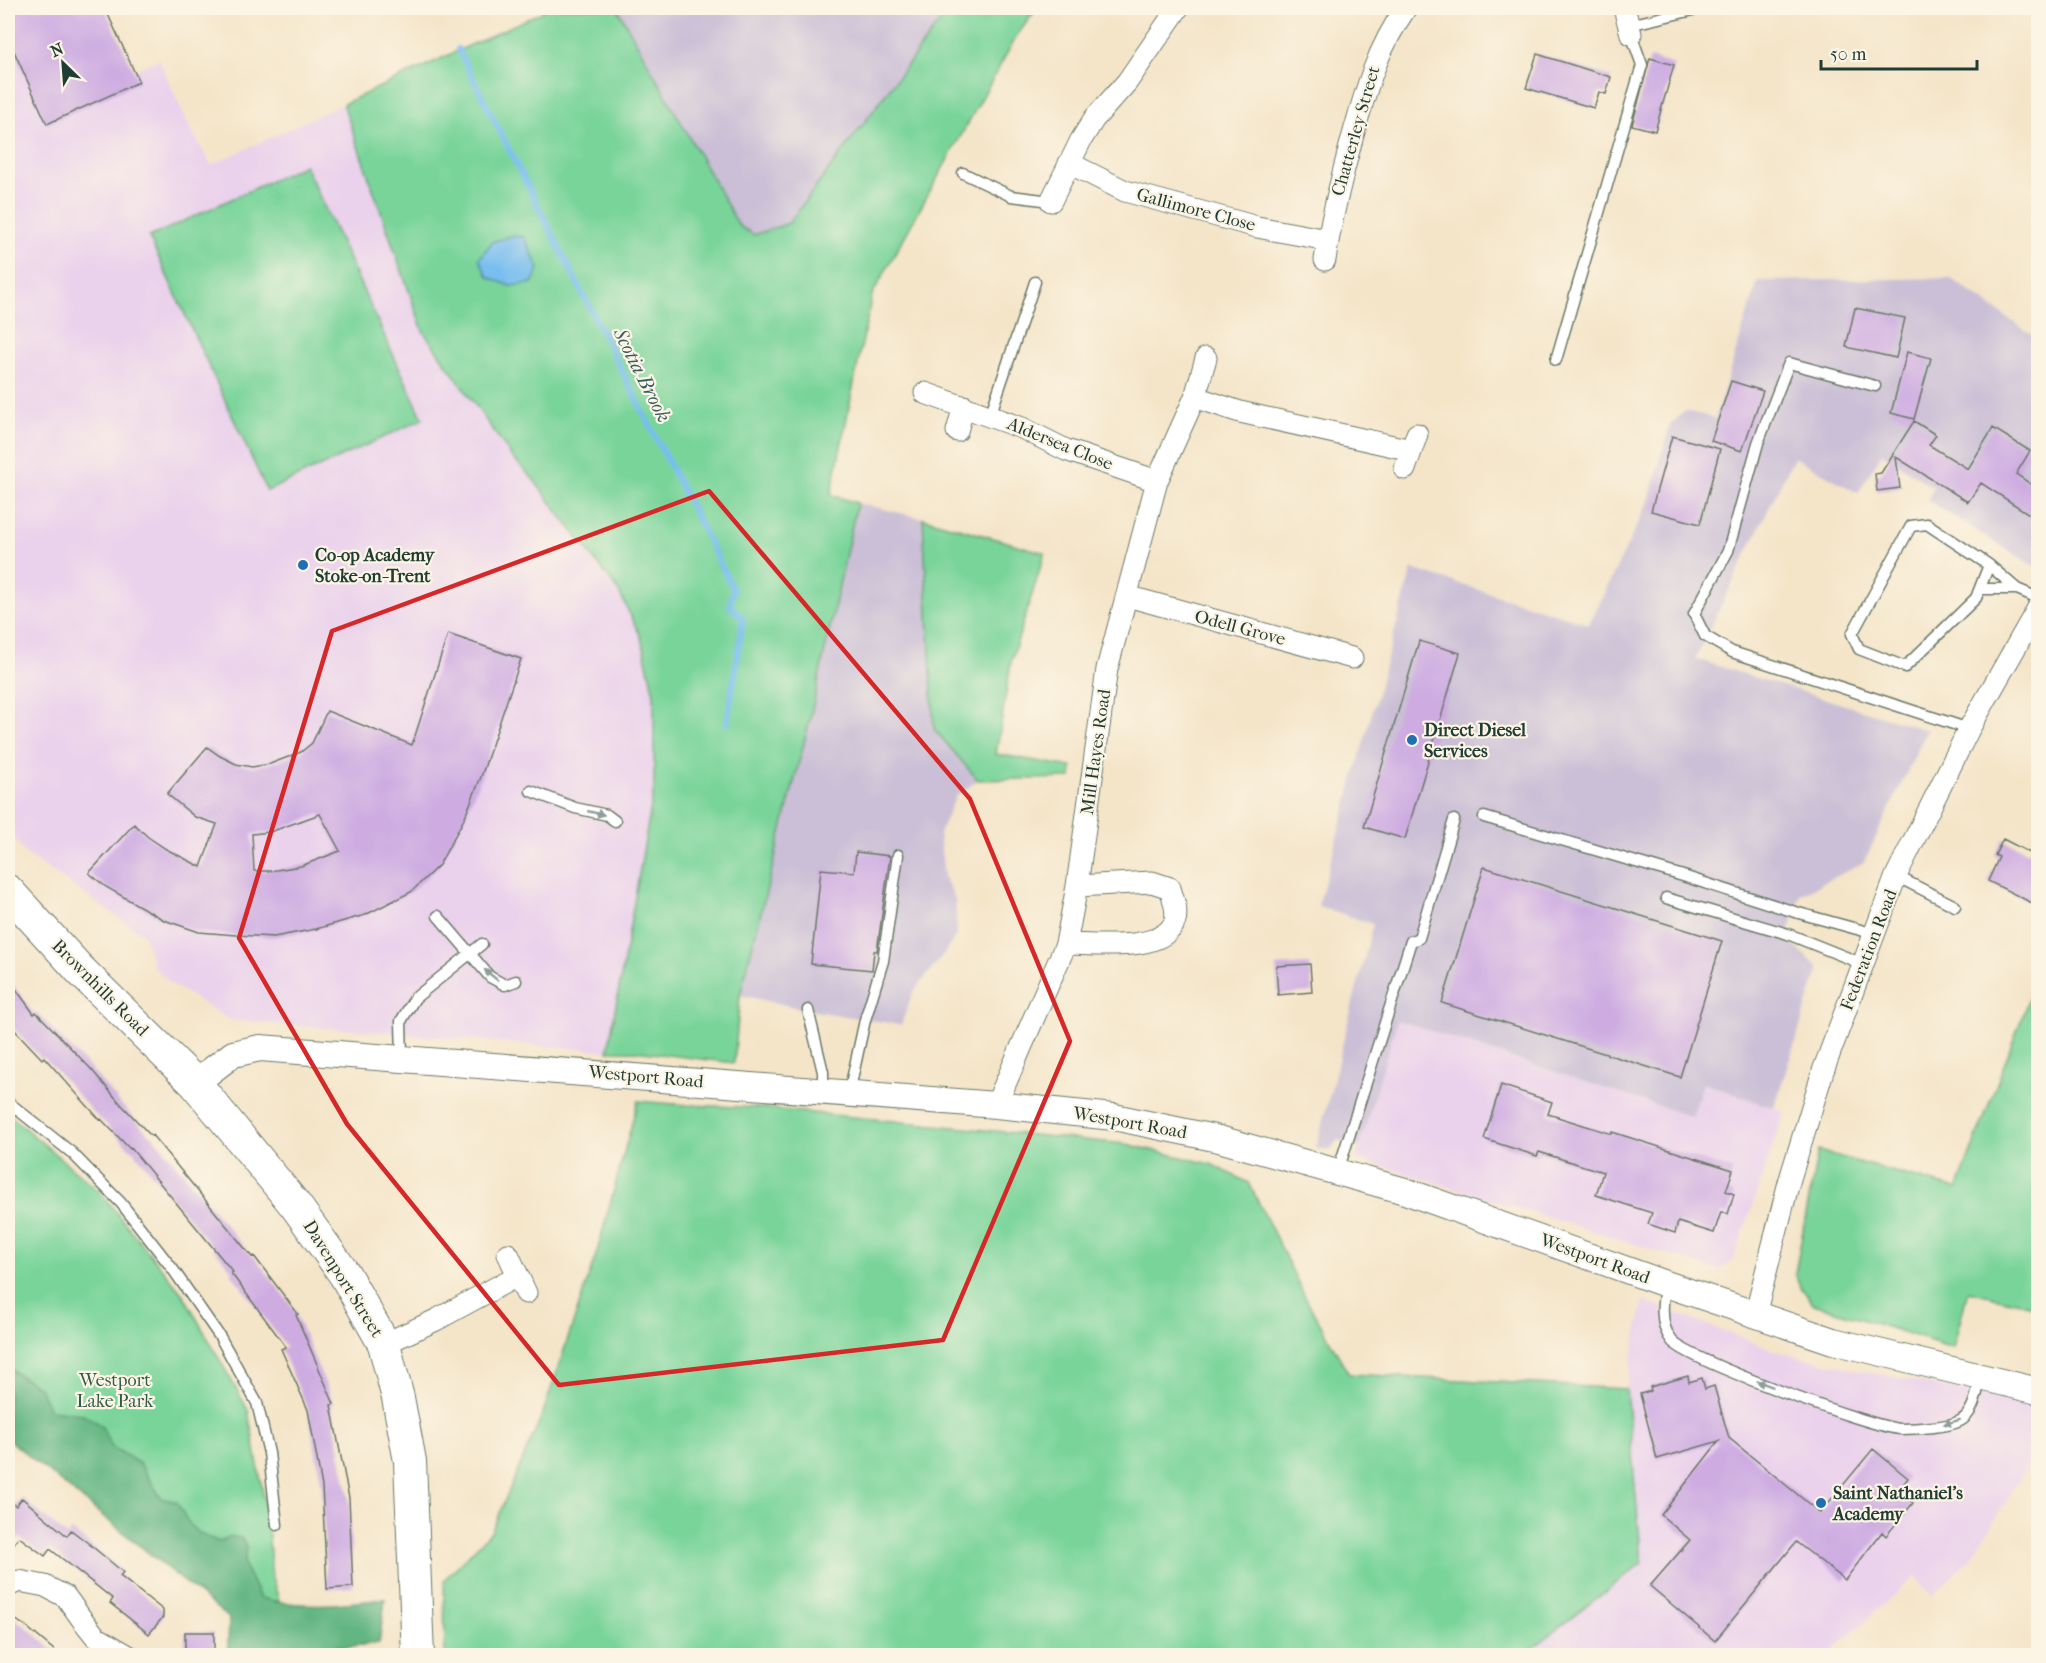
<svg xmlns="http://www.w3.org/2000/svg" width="2046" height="1663" font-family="'IM FELL French Canon',serif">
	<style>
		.built { fill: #ead1ec }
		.industrial { fill: #cabfd6 }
		.green { fill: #79d49a; stroke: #4c8867; stroke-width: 1.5 }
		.forest { fill: #62b682; stroke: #407a5b; stroke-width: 1.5 }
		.water { fill: #78beef; stroke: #4c7e92; stroke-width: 1.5 }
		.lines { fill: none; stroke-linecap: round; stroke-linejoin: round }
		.stream { stroke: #78beef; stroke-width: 6 }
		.building { fill: #ceace2; fill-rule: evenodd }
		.service-casing { stroke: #6a7868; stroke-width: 13 }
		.minor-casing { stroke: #6a7868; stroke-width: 23 }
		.tertiary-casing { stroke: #6a7868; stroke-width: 28 }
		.primary-casing { stroke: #6a7868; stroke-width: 34 }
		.service { stroke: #fff; stroke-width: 10 }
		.minor { stroke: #fff; stroke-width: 21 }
		.tertiary { stroke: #fff; stroke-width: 26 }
		.primary { stroke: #fff; stroke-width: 32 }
		.oneway { fill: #8f9e9a }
		.marked { fill: none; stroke: #d62828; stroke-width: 4.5; stroke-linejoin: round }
		.poi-dot { fill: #1f6fb2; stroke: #fcf5e5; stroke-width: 2 }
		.labels { text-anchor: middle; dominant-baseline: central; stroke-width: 4.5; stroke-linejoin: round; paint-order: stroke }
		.street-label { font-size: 18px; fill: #1f3d34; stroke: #fcf5e5 }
		.poi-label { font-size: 18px; font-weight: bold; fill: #1f3d34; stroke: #fcf5e5; text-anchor: start }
		.park-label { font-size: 18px; fill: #315b48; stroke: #fcf5e5 }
		.water-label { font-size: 20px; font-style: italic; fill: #355d63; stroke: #fcf5e5 }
	</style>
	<rect width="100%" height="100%" fill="#fcf5e5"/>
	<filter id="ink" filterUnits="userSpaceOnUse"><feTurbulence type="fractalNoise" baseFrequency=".0167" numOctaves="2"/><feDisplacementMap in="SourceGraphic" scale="12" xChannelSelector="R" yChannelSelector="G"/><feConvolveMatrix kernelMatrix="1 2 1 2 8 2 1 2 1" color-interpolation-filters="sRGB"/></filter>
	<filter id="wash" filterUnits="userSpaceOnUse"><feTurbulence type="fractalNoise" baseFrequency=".008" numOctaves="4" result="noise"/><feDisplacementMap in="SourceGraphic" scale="24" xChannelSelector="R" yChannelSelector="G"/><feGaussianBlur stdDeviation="1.35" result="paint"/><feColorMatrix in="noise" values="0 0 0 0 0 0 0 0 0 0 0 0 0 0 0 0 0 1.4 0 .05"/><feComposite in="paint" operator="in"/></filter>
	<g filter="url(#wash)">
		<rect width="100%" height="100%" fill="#f4e5c9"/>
		<path class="built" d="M8,8H105L134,71L159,59L184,116L211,165L343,104L423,331L512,457L533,479L618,590L641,637L654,694V789L608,1051L230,1020L170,983L153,966L144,935L25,853L8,831Z
			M1396,1020L1692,1117L1702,1083L1785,1112L1733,1261L1719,1270L1356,1158Z
			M1643,1301L1779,1352L1867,1372L2038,1405V1449L1972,1557L1931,1597L1915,1576L1827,1655L1524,1656L1642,1562L1626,1389Z"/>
		<path class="industrial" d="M617,8H950L789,223L754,235L739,226Z
			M1950,278L2038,339V560L2034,566L1927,500L1934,488L1882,453L1858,493L1794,457L1695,659L1927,730L1864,862L1800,895L1787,939L1819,968L1774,1108L1703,1083L1692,1117L1397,1020L1359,1147L1337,1140L1330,1150L1316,1148L1373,924L1318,906L1412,569L1589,624L1648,503L1670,425L1685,411L1715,418L1758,281Z
			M857,503L923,518L934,729L978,780L956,796L939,834L944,876L955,899L957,933L948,948L912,994L901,1025L808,1010L740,995L810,719Z"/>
		<path class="green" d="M542,8H617L739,226L754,235L789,223L950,8H1037L1016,37L872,295L831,495L857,503L810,719L740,995L734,1063L635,1051H608L654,789V694L641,637L618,590L533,479L512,457L423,331L343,104L544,11Z
			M305,165L423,419L267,491L149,237Z
			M923,518L1045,553L1011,662L996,754L1072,767L1071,778L978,780L934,729Z
			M2038,975V1307L1968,1291L1953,1348L1814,1304L1801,1289L1795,1273L1818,1151L1957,1189Z
			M638,1101L687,1105L762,1108L1126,1144L1211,1164L1249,1183L1306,1299L1349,1374L1626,1389L1642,1563L1524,1655H445L444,1580L491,1532L543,1413L597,1252Z
			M8,1114L99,1191L184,1296L248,1410L267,1515L272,1578L280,1603L331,1606L385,1599L379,1643L264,1655H228L229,1618L8,1439Z"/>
		<path class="forest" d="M8,1368L40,1388L50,1410L83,1414L101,1425L111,1446L140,1464L161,1498L177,1502C191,1528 191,1532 220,1542L231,1536L242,1539L246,1547L244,1565L260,1598C302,1609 343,1604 385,1599L379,1643L264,1655H228L229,1618L8,1439Z"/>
		<path class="water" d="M511,236L524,237L539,269L532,283L510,286L488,277L479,259L492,242Z"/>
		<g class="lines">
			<path class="stream" d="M458,49L733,589L730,606L743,618L727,724"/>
		</g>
		<g id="blocks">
			<path class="building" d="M8,8H105L139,82L47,124L8,38Z
				M1537,54L1611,77L1606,94L1599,92L1594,108L1526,88Z
				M1650,58L1674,65L1655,131L1632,125Z
				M1855,308L1905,318L1896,358L1846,347Z
				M1907,352L1931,358L1914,419L1891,413Z
				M1731,381L1763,391L1742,451L1711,441Z
				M1914,421L1936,435L1929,445L1968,469L1993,428L2030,451L2016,474L2038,489V500L2029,514L1981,483L1968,502L1896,457L1900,488L1877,491L1875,474L1881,473Z
				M1672,436L1720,449L1700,524L1651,511Z
				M448,634L521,659L481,777L464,819L439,865L411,892L365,915L316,929L274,937L236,935L199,932L164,920L106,887L89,873L134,824L148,837L166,849L201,867L217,824L195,817L167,794L207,747L220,756L236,764L252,767L270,764L301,752L312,743L327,711L412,745ZM320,814L340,851L301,866L270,871H254L252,834L270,832Z
				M1419,641L1460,653L1405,839L1364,827Z
				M2003,839L2038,857V906L1988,881L1999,857L1995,855Z
				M856,852L890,856L877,951H874L872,970L811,964L821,869L854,872Z
				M1484,867L1722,941L1680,1077L1442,1003Z
				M1310,964L1312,992L1278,995L1276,966Z
				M8,978L34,1014L36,1012L91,1069L119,1102L151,1136L152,1135L252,1257L254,1256L298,1314L296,1315L334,1404L331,1405L349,1498L353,1587L327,1589L322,1486L308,1410L281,1349L286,1347L231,1273L233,1272L131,1148L130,1149L101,1119L100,1120L44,1057L42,1059L8,1023Z
				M1501,1085L1552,1102L1548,1114L1612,1134V1132L1733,1170L1726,1191L1734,1194L1728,1214L1721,1212L1714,1233L1678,1222L1675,1233L1648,1224L1652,1213L1596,1195L1603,1172L1539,1152L1537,1156L1484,1139Z
				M1688,1376L1689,1382L1702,1378L1705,1389L1714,1386L1729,1438L1820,1513L1873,1449L1908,1478L1899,1490L1913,1503L1886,1536L1882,1532L1845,1580L1796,1542L1715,1641L1650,1586L1690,1540L1661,1515L1719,1441L1657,1459L1640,1394L1651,1391L1650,1387Z
				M22,1498L67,1536L71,1530L88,1543L123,1572L120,1576L163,1610V1617L149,1634L110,1603L113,1599L50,1549L45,1556L19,1537L8,1551V1500L16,1506Z
				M8,1614L29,1629L61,1656L18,1655L8,1647Z
				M185,1632H214V1656L185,1654Z"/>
		</g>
	</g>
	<g filter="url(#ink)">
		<use href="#blocks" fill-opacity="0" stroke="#6a7868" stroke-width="1.5"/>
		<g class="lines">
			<defs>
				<path id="service" d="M1629,25L1702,8
					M963,173L1011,196L1051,201
					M1556,360L1642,65L1631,34
					M1875,386L1789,363L1758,443L1728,551L1694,614L1705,636L1732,652L1969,729
					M990,416L1035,282
					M1927,524L1989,565L1976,598L1905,667L1859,649L1852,634L1911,526Z
					M1989,565L2017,589
					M1981,589H2017L2038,598
					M531,791L575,808L607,815L615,821
					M1484,817L1683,876L1795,912L1875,934
					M1896,876L1955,906
					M1666,898L1788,934L1863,964
					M438,916L490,977L505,985L516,981
					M808,1010L823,1072V1092
					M402,1058L401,1021L415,998L482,944
					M849,1093L865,1020L883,961L898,855
					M8,1102L72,1153L121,1203L172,1268L220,1337L257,1403L269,1453L277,1525
					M1338,1171L1411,941L1419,938L1454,820
					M1666,1284C1662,1302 1659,1325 1672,1341C1688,1360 1873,1428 1901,1429C1915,1429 1948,1427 1960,1421C1974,1414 1977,1391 1981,1377"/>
				<path id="minor" d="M1624,8L1631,34
					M1069,163L1125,191L1257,227L1328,240
					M1051,201L1081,140L1094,119L1127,82L1178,8
					M1325,260C1331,219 1341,179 1352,139C1365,92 1377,49 1406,8
					M925,393L1022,428L1066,450L1157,481
					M1195,397L1240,412L1411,450
					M957,431L964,406
					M1405,469L1417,434
					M1127,596L1352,658
					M1066,944C1094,944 1164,953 1175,921C1178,910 1173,899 1170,888L1152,882L1077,886
					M996,1105L1066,944L1077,886L1107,669L1157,481L1195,397L1206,358
					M508,1254L526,1293
					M1755,1315L1789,1182L1823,1071L1896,876L1969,729L2038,608
					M384,1344L436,1320L517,1276
					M8,1586L19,1581L45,1586L66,1597L81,1618L96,1637L129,1656"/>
				<path id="tertiary" d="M195,1083L233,1054L260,1048L996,1105L1114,1117L1219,1139L1405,1191L1666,1284L1833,1341L2038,1391"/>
				<path id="primary" d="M8,891L81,971L195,1083L296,1206L345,1275L384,1344L398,1398L410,1461L418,1656"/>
			</defs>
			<use href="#service" class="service-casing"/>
			<use href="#minor" class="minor-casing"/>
			<use href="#tertiary" class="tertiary-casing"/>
			<use href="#primary" class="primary-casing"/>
			<use href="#service" class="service"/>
			<use href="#minor" class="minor"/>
			<use href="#tertiary" class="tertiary"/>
			<use href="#primary" class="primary"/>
		</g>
		<defs><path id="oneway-solid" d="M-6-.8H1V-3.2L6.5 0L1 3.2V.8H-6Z" transform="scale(1.5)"/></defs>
		<g class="oneway">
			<use href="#oneway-solid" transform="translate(596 813) rotate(13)"/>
			<use href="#oneway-solid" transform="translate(491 975) rotate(-141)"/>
			<use href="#oneway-solid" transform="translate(1765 1384) rotate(-160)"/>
			<use href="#oneway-solid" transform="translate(1952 1422) rotate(165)"/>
		</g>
	</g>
	<path class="marked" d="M709,491L970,799L1070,1041L943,1340L559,1385L347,1124L239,938L332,631Z"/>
	<g class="poi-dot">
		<circle cx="303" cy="565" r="6"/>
		<circle cx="1412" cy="740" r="6"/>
		<circle cx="1821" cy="1503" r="6"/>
	</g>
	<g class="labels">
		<g class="street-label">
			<text transform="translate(1356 131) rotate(-74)">Chatterley Street</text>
			<text transform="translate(1196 210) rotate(15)">Gallimore Close</text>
			<text transform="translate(1060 444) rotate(22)">Aldersea Close</text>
			<text transform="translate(1240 628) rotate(15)">Odell Grove</text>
			<text transform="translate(1096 752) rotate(-82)">Mill Hayes Road</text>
			<text transform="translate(1869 950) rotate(-69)">Federation Road</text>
			<text transform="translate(100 988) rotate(45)">Brownhills Road</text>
			<text transform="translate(646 1077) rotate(5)">Westport Road</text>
			<text transform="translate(1130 1123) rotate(10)">Westport Road</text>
			<text transform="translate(1595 1259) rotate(20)">Westport Road</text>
			<text transform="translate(343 1279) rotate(58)">Davenport Street</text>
		</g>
		<g class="poi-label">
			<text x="315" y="555">Co-op Academy<tspan x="315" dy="21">Stoke-on-Trent</tspan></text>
			<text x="1424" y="730">Direct Diesel<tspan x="1424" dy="21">Services</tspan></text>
			<text x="1833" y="1493">Saint Nathaniel's<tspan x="1833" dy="21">Academy</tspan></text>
		</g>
		<g class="park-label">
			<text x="115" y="1380">Westport<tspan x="115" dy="21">Lake Park</tspan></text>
		</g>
		<g class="water-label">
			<text transform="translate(642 375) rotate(63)">Scotia Brook</text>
		</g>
	</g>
	<rect width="2046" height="1663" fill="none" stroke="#fcf5e5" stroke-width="30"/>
	<g transform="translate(63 63) rotate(335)" stroke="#fcf5e5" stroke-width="4.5" paint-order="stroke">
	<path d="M0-4.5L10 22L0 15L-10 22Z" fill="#1f3d34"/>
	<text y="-9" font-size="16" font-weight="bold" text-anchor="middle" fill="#1f3d34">N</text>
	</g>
	<path d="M1821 60v9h156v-9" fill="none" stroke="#1f3d34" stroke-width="3"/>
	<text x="1830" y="60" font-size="18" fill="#1f3d34" stroke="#fcf5e5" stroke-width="4.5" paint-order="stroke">50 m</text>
</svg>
